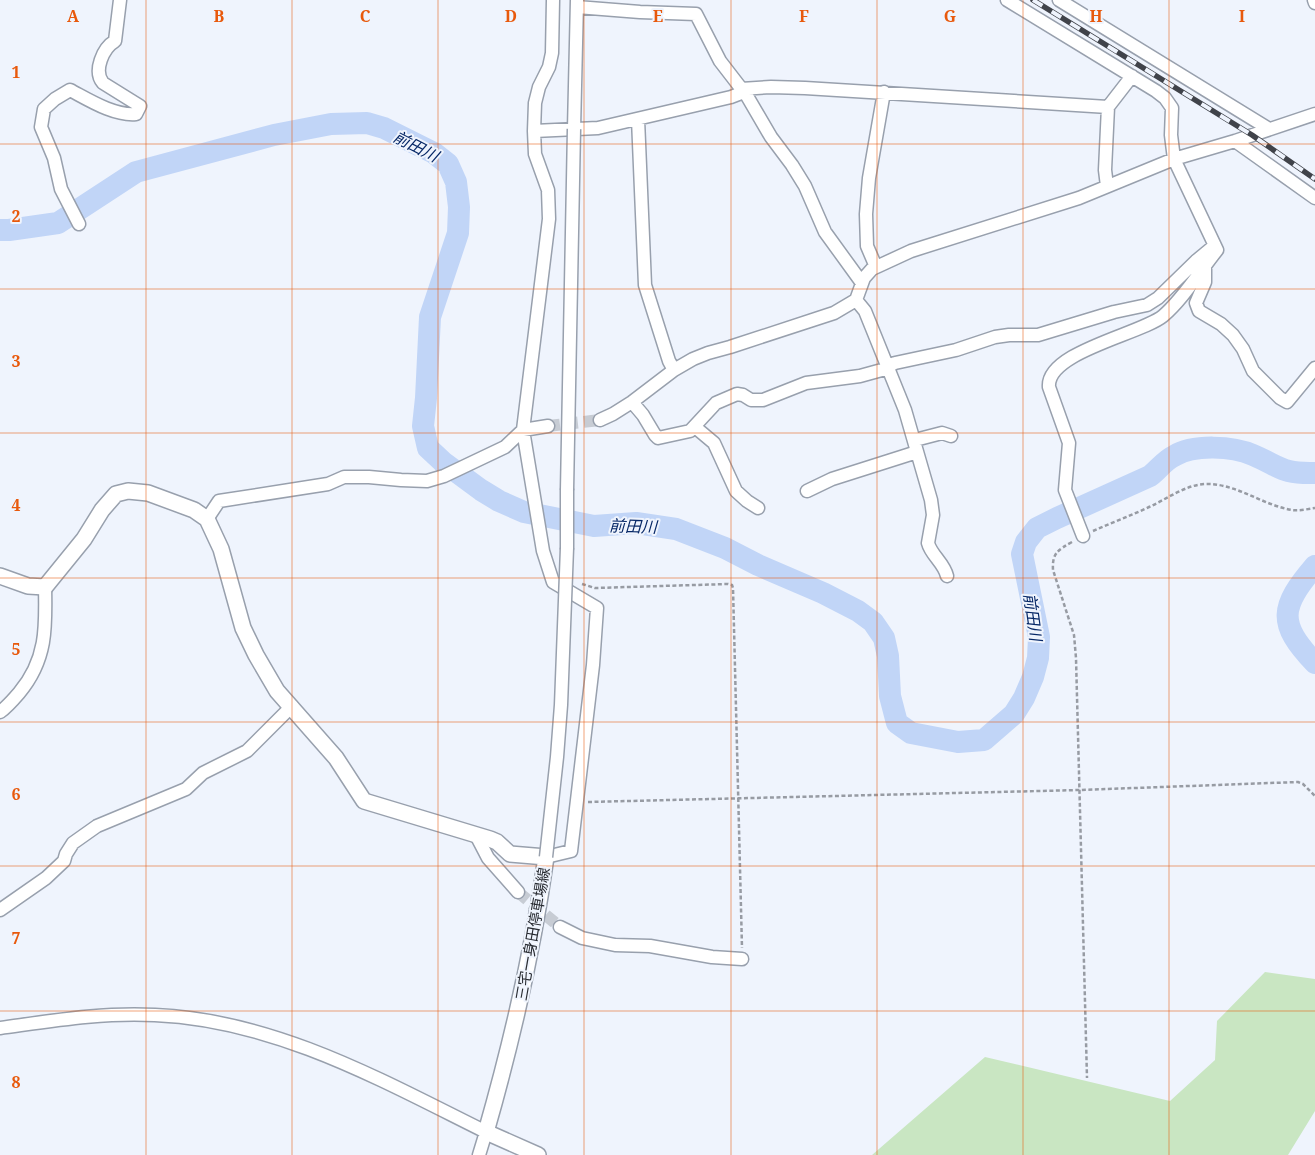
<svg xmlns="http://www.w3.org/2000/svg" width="1315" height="1155" font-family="'Noto Serif','Noto Sans JP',serif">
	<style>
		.green { fill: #c9e6c2 }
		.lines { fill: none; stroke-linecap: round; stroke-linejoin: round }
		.river { stroke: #c1d5f7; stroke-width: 22 }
		.minor-tunnel { stroke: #c7ccd4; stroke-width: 12; stroke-dasharray: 12 6; stroke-linecap: butt }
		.minor-casing { stroke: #98a0ad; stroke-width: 15 }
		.major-casing { stroke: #98a0ad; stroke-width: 18 }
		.path { stroke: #979ba3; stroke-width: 2.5; stroke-dasharray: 4 2.5; stroke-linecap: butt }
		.minor { stroke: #fff; stroke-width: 12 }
		.major { stroke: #fff; stroke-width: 15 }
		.rail-casing { stroke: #40434a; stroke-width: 5.5 }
		.rail { stroke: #eff4fd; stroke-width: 4; stroke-dasharray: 11; stroke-linecap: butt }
		.minor-bridge-casing { stroke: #98a0ad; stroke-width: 15; stroke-linecap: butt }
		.minor-bridge { stroke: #fff; stroke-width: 12 }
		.grid { fill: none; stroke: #e8590c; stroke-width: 1; stroke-opacity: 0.55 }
		.labels { text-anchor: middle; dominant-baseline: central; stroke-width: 4; stroke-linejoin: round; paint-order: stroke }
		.street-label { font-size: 15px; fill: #282b31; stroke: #eff4fd }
		.water-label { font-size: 16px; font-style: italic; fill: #072867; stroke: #eff4fd }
		.grid-label { font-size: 16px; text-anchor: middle; font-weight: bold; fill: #e8590c; stroke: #eff4fd; stroke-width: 4; stroke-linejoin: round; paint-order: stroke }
	</style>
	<rect width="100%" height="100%" fill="#eff4fd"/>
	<path class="green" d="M1265,972L1315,979V1111L1288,1155H872L985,1057L1170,1101L1215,1060L1217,1021Z"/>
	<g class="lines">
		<path class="river" d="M0,230H9L58,223L136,172L274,135L331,124L367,123L384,128L434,153L448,164L456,182L459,207L458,233L430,317L426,398L423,426L428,448L443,462L481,490L499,501L524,512L594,526L636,523L676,529L725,548L758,565L823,593L858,611L873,622L884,638L888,656L890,696L897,723L911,733L958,742L984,740L1014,714L1024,698L1033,677L1038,658L1039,637L1022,554L1026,542L1037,528L1057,518L1150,476C1158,470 1165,460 1174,456C1193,444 1233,446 1253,455C1281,467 1282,474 1315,473
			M1315,566C1280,607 1277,623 1315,663"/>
		<path class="minor-tunnel" d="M548,426L600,420
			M518,892L560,927"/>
		<defs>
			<path id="minor" d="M1007,0L1156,91L1165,98L1172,108L1171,135L1174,159L1217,250C1200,271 1183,299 1163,316C1141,334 1046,352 1049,387L1069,443L1065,490L1083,536
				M1059,0L1269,129
				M1314,0L1315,3
				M577,7L640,12L696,14L720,61L747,96L771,137L792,165L805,186L825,232L862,283
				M741,89L771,87L805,88L1108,107
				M638,119L645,285L669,361L674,370
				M574,129L577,0
				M534,131L598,128L731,97L744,92
				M1235,141L1315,198
				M1107,186L1105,170L1108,107L1132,76
				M79,224L61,189L54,158L41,127L44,109L55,99L70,90C89,100 114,116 136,114L140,106L103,83C93,71 103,48 115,41L120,0
				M1205,265V282L1196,303L1199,311L1221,324L1233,335L1243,349L1253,371L1280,398L1287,402L1315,368
				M876,267L867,246L866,214L869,178L884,92
				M856,300L865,311L905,410L931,500L933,515L928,543C931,555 944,563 947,576
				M888,366L895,363L956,350L995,337L1009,335H1038L1114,312L1147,305L1158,298L1196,261L1213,247
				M632,402L643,415L655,435L658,438L690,431L716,403L737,394L743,395L751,400H763L806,383L860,376L889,368
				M600,420L613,414L632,402L674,370L693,359L708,353L730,347L834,313L856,300L864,278L872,269L911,251L1079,198L1174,159L1235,141L1315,114
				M695,427L714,443L736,491L747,501L758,508
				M915,440L942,433L951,436
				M807,491L832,479L917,452
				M207,519L219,501L328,484L344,477H369L401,480L427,481L444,476L505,447L523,430L548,426
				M567,548V490
				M0,712C7,707 13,700 19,693C47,660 46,627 45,587
				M476,835L488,858L518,892
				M546,857L571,851L593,665L597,608L553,582L543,551L523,430L549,219L548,190L535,154L534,131L535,103L539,87L549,67L552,53L553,0
				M0,910L46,878L64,861L66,854L73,843L97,826L186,789L203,773L247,751L292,706
				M560,927L582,938L615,945L650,946L712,957L742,959
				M0,1028C51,1021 103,1012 155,1015C275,1020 381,1080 486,1132L479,1155"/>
			<path id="major" d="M0,576L28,586L45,587L84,539L102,510L116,494L128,491L148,493L194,510L207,519L221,549L243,628L256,655L277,691L336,758L364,801L490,839L497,842L510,854L546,857C533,951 512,1041 486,1132L538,1155"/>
		</defs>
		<use href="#minor" class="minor-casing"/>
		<use href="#major" class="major-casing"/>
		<path class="path" d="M1093,531C1111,523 1130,516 1149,507C1167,499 1185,485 1205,484C1236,483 1262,505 1292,510C1299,511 1308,509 1315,508
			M1072,542C1058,550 1052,553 1053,570L1074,635L1076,658L1087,1078
			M582,584L595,588L728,584L732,585L733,588L742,948
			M588,802L1080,790L1298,782L1303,784L1315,796"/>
		<use href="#minor" class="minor"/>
		<use href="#major" class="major"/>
		<defs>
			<path id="rail" d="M1033,0L1252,135L1315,179"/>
		</defs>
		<use href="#rail" class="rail-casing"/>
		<use href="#rail" class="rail"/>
		<defs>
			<path id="minor-bridge" d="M567,490L574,129
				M546,857L557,757L561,705L567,548"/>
		</defs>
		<use href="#minor-bridge" class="minor-bridge-casing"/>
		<use href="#minor-bridge" class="minor-bridge"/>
	</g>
	<path class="grid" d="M146,0V1155M292,0V1155M438,0V1155M584,0V1155M731,0V1155M877,0V1155M1023,0V1155M1169,0V1155M0,144H1315M0,289H1315M0,433H1315M0,578H1315M0,722H1315M0,866H1315M0,1011H1315"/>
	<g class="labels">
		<g class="street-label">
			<text transform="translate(532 934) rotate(-80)">三宅一身田停車場線</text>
		</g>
		<g class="water-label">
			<text transform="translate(416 146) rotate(27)">前田川</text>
			<text transform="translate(633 526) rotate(2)">前田川</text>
			<text transform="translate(1033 617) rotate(82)">前田川</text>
		</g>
	</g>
	<g class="grid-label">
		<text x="73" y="22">A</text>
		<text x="219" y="22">B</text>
		<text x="365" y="22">C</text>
		<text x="511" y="22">D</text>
		<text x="658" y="22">E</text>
		<text x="804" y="22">F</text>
		<text x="950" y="22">G</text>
		<text x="1096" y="22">H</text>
		<text x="1242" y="22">I</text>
		<text x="16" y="78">1</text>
		<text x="16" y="222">2</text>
		<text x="16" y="367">3</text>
		<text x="16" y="511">4</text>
		<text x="16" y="655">5</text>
		<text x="16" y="800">6</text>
		<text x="16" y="944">7</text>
		<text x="16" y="1088">8</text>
	</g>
</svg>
